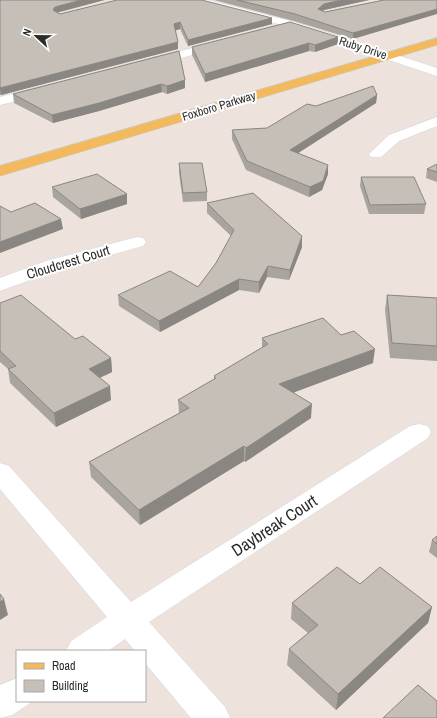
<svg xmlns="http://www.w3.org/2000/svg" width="437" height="718" font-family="'Archivo Narrow',sans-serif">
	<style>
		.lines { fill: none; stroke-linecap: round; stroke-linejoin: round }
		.minor-casing { stroke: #d2d7e3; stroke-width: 1 }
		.major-casing { stroke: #c4c4c4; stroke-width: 1 }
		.minor { fill: #fff; fill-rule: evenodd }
		.major { fill: #f2ba5c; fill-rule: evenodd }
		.wall { fill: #a9a49e }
		.shaded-wall { fill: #8a8681 }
		.building { fill: #c5bfb8; stroke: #8a8681 }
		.labels { text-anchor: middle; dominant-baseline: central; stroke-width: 4; stroke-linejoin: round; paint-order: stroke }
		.far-street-label { font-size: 12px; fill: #2b2b2b; stroke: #fff }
		.street-label { font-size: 14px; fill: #2b2b2b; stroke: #fff }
		.near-street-label { font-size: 17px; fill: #2b2b2b; stroke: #fff }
	</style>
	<rect width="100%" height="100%" fill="#ede3dc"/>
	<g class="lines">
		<defs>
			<path id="minor" d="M191,0H208L294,22L437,68V76L286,26L193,2Z
				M221,41L225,42L227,44L225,46L152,66L146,62L148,59Z
				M43,86L49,90L48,93L0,105V97Z
				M437,117V126L399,141L381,157H371L369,154L389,135Z
				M137,237L143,238L146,242L143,246L60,269L0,291V278L46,261Z
				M419,424L428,426L431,432L428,438L149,622L225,707L230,718H191L145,663V651H135L125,639L108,651H66L71,641L107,617L0,489V463L9,466L131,602L410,426Z
				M17,678V701H30L29,704L12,715L0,718V685Z"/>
			<path id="major" d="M437,38V45L0,176V166Z"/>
		</defs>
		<use href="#minor" class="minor-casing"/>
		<use href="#major" class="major-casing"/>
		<use href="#minor" class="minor"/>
		<use href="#major" class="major"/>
	</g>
	<path class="wall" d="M0,0L56,12L60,14L272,18V24L188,46L180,29L175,30L178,42V49L1,95H0Z
		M214,0H369L324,10L322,11L325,12L384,0L353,39L294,21Z
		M290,22L338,44L315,52L309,51L205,82L192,55V47Z
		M179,51L185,88L167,94L162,92L99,111L53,123L14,103L13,94Z
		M377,95L376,103L298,153L328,165V174L322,190L309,197L246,170L232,139V130L267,128L316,106Z
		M179,163L207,192V201L183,202L179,173Z
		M437,164V182L426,178L427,169Z
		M361,177L426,204L424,214H369L360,186Z
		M52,187L127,194V204L81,219L53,197Z
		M207,203L302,247L289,280L267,277L259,293L239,290L160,332L119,306L118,295L198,287L216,263L231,236L207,213Z
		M387,295L437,298V361L390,358L385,310Z
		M0,303L75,339L111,358L112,372L100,378L111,400L56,427L10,383L8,369L0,362Z
		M262,338L373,363L294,392L311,418L245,462L244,461L140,525L91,477L89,462L179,413L178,400L214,379V376L262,348Z
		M437,536V558L429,552L432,540Z
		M360,584L432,607L428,623L336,710L287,665L289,649L308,633L291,619L292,603Z"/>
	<path class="shaded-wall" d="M81,0H105L56,13L53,10L55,7Z
		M342,0H369L324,10L318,15V9L324,4Z
		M437,9V14L353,39V33Z
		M272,18V24L188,46V40Z
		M180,22V29L174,31V24Z
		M338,37V44L315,52V45Z
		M178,42V49L1,95L0,88Z
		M309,43V51L205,82V74Z
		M185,80V88L167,94V86Z
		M161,84L162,92L99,111L53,123L52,115Z
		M377,95L376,103L289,159L290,150Z
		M328,165V174L322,190L309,197L310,187Z
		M127,194V204L81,219L80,209Z
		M61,219L63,229L0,253V242Z
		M302,236V247L289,280L290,270Z
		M268,266L267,277L259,293V282Z
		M239,279V290L160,332L159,321Z
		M375,349L373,363L279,398V384Z
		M111,358L112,372L90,382L89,369Z
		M110,386L111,400L56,427L54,413Z
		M312,404L311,418L245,462L246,448Z
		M244,446V461L140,525L139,510Z
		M4,599L8,615L0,620V602Z
		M432,607L428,623L336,710L338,694Z"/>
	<path class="building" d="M0,0H81L55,7L53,10L60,14L117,0H202L272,18L188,40L180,22L174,24L178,42L0,88Z
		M237,0H342L324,4L318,9L325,12L384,0H437V9L353,33L295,14Z
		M290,22L338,37L315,45L309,43L205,74L192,47Z
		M179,51L185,80L167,86L161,84L99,103L52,115L13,94Z
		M373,86L377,95L290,150L328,165L323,181L310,187L247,161L232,130L267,128L307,104L316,106Z
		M179,163H202L207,192L183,193Z
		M437,164V172L427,169Z
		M97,174L127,194L80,209L52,187Z
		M361,177H414L426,204L370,205Z
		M253,193L302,236L290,270L268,266L259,282L239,279L159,321L118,295L170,271L198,287L216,263L234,230L207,203Z
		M35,203L61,219L0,242V206L11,212Z
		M21,295L75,339L83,336L111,358L89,369L110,386L54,413L8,369L16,366L0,351V303Z
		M387,295L437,298V346L392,343Z
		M323,318L341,335L354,331L375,349L279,384L312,404L246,448L244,446L139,510L89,462L189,408L178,400L216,378L214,376L268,344L262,338Z
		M437,536V544L432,540Z
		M337,567L360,584L380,567L432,607L338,694L289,649L318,625L292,603Z
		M0,594L4,599L0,602Z
		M418,685L437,701V718H383Z"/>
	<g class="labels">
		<g class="far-street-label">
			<text transform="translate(363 48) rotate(18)">Ruby Drive</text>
			<text transform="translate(219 106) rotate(-17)">Foxboro Parkway</text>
		</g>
		<g class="street-label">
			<text transform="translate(68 262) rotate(-17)">Cloudcrest Court</text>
		</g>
		<g class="near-street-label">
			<text transform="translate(274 525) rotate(-33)">Daybreak Court</text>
		</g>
	</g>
	<rect x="16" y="650" width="130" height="52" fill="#ffffff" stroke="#aaaaaa"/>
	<rect x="24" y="663" width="20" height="6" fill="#f2ba5c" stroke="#aaaaaa"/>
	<text x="52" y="670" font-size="12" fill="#2b2b2b">Road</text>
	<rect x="24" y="680" width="20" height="12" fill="#c5bfb8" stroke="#aaaaaa"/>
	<text x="52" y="690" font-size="12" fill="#2b2b2b">Building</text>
	<g transform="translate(36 36) rotate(292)" stroke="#ffffff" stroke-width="3" paint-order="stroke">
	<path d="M0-3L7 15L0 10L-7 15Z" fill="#2b2b2b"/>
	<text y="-6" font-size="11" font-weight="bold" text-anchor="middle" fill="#2b2b2b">N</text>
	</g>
</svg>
